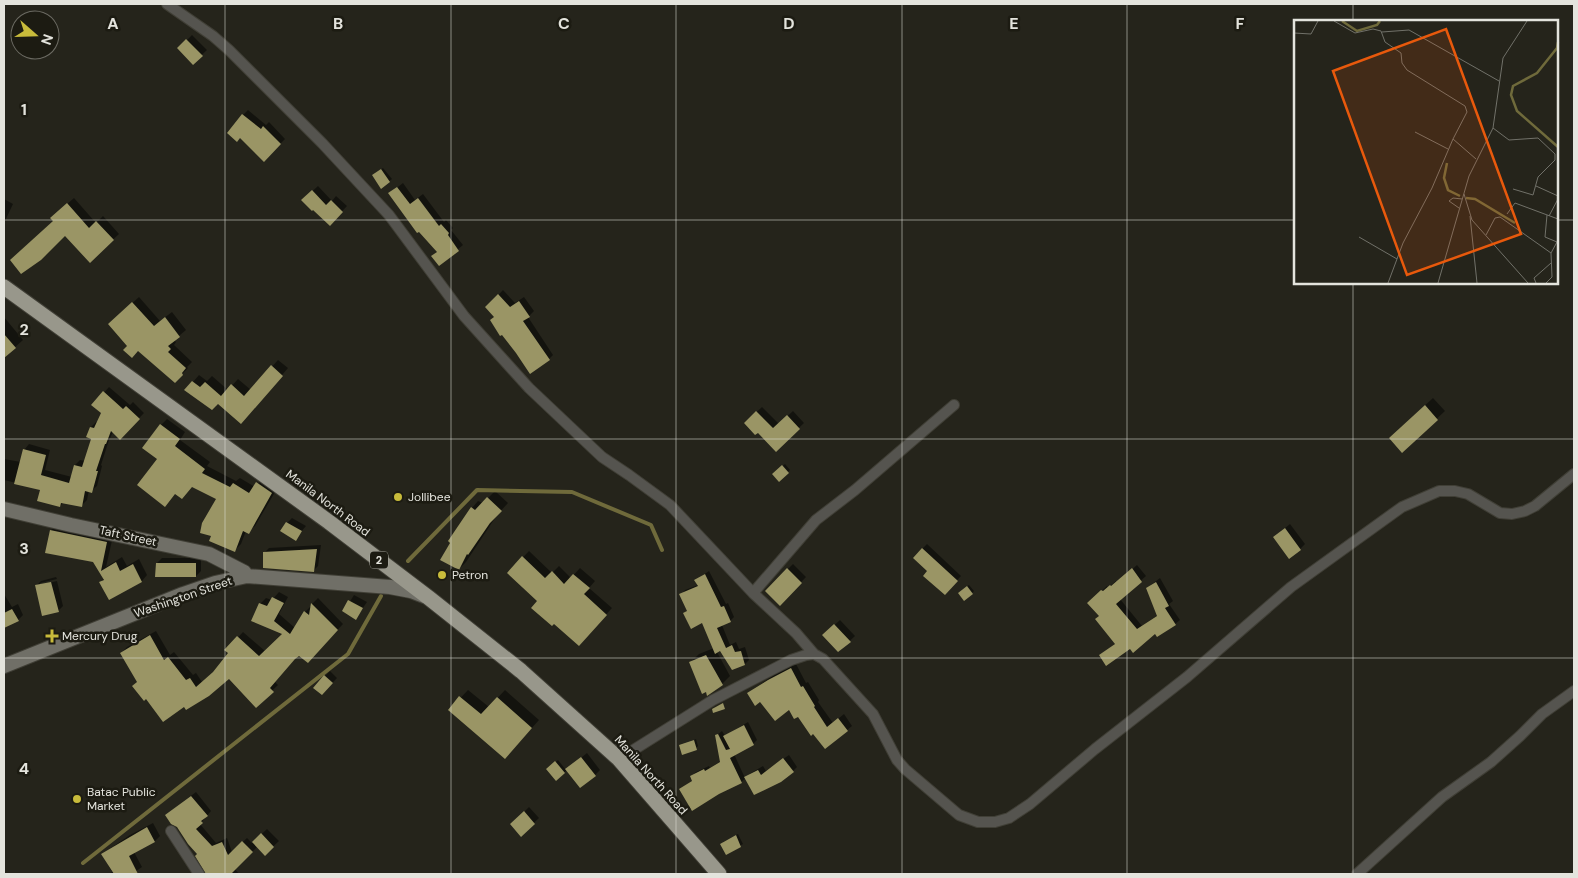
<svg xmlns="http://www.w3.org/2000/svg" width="1578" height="878" font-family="'DM Sans',sans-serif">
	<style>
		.shadow { fill: #0007 }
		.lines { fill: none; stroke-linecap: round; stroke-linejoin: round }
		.stream { stroke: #6f6a3b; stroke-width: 4 }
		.building { fill: #9a9565 }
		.street-casing { stroke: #403f36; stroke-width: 12 }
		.secondary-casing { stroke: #403f36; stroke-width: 16 }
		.highway-casing { stroke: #403f36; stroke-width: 17 }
		.street { stroke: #55544f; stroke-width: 10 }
		.secondary { stroke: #706f67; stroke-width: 14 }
		.highway { stroke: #98978b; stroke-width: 15 }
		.grid { fill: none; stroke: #e4e4dd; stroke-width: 1; stroke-opacity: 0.55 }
		.poi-dot { fill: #c8bb3b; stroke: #1c1b12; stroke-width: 2 }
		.labels { text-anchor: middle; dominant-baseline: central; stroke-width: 5; stroke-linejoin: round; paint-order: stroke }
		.shield { fill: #1c1b12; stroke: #a8a8a0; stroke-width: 1 }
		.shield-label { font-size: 11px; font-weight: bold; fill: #e4e4dd }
		.poi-label { font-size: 12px; fill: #e4e4dd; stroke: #1c1b12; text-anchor: start }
		.street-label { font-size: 12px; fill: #e4e4dd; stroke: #1c1b12 }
		.inset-river { fill: none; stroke: #6f6a3b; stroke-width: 2.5 }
		.inset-road { fill: none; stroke: #717169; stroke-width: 1 }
		.view { fill: #e8590c; fill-opacity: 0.15; stroke: #e8590c; stroke-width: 2.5 }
		.inset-edge { fill: none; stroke: #e4e4dd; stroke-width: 2.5 }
		.grid-label { font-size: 16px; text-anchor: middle; font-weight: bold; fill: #e4e4dd; stroke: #1c1b12; stroke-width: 5; stroke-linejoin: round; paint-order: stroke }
	</style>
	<rect width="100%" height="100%" fill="#25241b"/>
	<path class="shadow" d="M192,35L207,50L193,63L179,48Z
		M248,110L266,125L269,122L285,139L264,160L243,115Z
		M383,168L392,179L381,187L376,173Z
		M403,183L415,200L423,194L444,222L446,220L453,228L451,230L463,245L439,265L438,251L389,194Z
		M318,186L332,201L336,196L347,206L330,224L303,200Z
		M74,198L96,223L103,216L119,234L90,261L55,221L58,212Z
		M4,199L13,204L4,223Z
		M503,290L515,303L524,297L534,311L528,317L553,355L549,359L495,316L487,307Z
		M139,297L160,321L172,312L186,330L174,340L176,342L174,345L192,362L187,367L188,368L175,381L138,349L129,346L116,318Z
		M4,317L23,340L4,357Z
		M278,360L288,368L247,416L186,390L199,375L207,381L212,376L228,390L238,379L251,390Z
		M109,387L130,405L133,402L144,413L120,438L113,432L109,440L101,465L102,466L97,486L91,491L89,490L87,500L81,506L64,502L60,506L41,489L4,480V459L21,462L24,450L29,444L50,450L45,470L72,477L75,465L80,460L85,461L93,438L91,427L96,422L98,423L102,413L93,405Z
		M1433,398L1445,411L1402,451L1398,430Z
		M762,407L779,424L793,411L804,423L776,450L758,431L745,423Z
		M167,419L185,432L180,440L210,462L207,466L236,481L240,478L255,487L264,477L278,487L255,526L248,532L246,531L241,544L235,550L217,498L158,459L161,425Z
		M785,464L790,470L779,480L774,474Z
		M495,491L508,503L497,515L466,562L459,569L472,508L478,501L483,503Z
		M292,518L306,526L295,539L287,523Z
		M57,524L113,536L106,567L122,557L127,566L139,559L147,575L142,581L101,582L104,578L94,561L47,552L51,530Z
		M1290,524L1305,544L1300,549L1274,537Z
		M927,544L961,576L944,594L929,571L922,549Z
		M321,545L318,566L313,571L264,553L269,548Z
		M529,551L552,573L559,566L571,578L580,568L595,581L589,588L612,608L583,640L509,572Z
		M162,558H201V571L196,576L157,563Z
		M793,564L806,577L780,604L766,591Z
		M1137,565L1146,576L1120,599L1142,626L1158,615L1147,588L1160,578L1173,601L1169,604L1180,620L1175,624L1156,632L1130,648L1101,655L1116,643L1100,615L1089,603L1107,586L1108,588L1116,581L1117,583Z
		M709,571L726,604L728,603L734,617L730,621L722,625L730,645L736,642L739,649L745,647L749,660L745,664L720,650L717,652L730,676L722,684L691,662L699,654L714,648L702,621L688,610L681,595L685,590L698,585L696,580Z
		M56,577L57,579L40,583V585L57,581L63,606L58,611L36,586L41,581Z
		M969,585L974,591L972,593L961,591Z
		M279,592L288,597L279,614L295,628L305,612L310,607H312V604L318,598L343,624L313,656L298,655L275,682L278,685L256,706L229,677L184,705L138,682L121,653L127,647L156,631L170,655L174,652L193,675L196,673L202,682L216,670L230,653L226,650L243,632L265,651L284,634L253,620L260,604L266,598L272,600Z
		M4,594L12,607L18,604L23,615L18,620L4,627Z
		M354,595L367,602L356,618L344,611Z
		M840,620L855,636L839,651L824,635Z
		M796,664L806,683L808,682L819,700L818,702L833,723L844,714L852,726L825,748L798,715L789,708L761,700L748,693L774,675Z
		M330,671L337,678L322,694L325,676Z
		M468,690L489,707L505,690L539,720L505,758L450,709Z
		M748,722L757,740L753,744L734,754L745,778L751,773L763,766L766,771L789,755L797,767L793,771L746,778L741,782L680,790L693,780L692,776L696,772L709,766L710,768L721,761L717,735L722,731L725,736Z
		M696,739L698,746L696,748L681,746Z
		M587,753L600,770L595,775L567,770L556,779L548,769L558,760L566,770Z
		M196,792L211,811L200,824L216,843L227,838L232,852L247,838L252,843L267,829L279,841L265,854L258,846L235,869L239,874H207L198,854L171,811Z
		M529,807L539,818L521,835L512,824Z
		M153,823L160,836L155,841L134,852L142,867L132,874H108L112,872L102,854L130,835Z
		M738,834L743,844L726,853L723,842Z"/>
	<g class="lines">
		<path class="stream" d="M408,561L477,490L572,492L651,525L662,550
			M83,863L348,654L381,596"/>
	</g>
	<path class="building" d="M186,39L203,56L193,65L177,48Z
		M242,114L261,129L263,126L281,144L264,162L240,138L237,142L227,133Z
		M381,169L390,182L381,189L372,175Z
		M397,187L410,204L418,198L439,226L441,224L449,233L448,235L459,251L439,266L431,256L437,252L419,232L417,233L388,193Z
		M312,190L326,205L331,200L343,212L330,226L313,210L312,211L301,200Z
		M67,203L89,228L96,221L114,240L90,263L65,236L41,260L21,274L10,260L53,221L50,218Z
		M498,294L510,307L519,301L530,317L523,321L550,360L530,374L516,353L502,335L500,336L490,320L494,317L485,307Z
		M132,302L154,326L165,317L180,337L168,346L171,349L168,352L186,368L182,373L183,375L175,383L138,351L132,358L123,350L127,346L108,324Z
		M4,334L16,348L4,358Z
		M271,365L283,376L241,424L218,404L212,410L184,390L192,381L200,387L205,382L221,396L231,384L244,396Z
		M103,391L123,409L126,406L140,419L120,440L111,431L106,444H105L96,471H98L92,493L85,491L82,507L61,503L60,507L37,501L40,490L14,484L23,449L46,455L41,475L69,483L74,465L82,467L91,439L86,437L90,427L94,428L101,413L91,405Z
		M1425,405L1438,420L1402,453L1389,438Z
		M756,411L773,428L787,415L800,429L776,452L758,433L755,435L744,423Z
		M160,424L180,439L175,446L205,469L202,473L230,487L233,483L249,493L256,482L272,493L249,534L243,531L235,552L209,541L211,536L200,533L202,523L216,499L192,487L182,499L175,494L165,507L137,485L157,459L142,448Z
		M782,465L789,473L779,482L772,474Z
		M487,497L502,511L490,523L468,555L467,554L459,570L440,560L450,543L448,541L471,507L475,510Z
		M286,522L302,531L296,541L280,531Z
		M1285,528L1301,550L1289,559L1273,537Z
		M50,530L107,542L101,571L116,562L120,571L133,564L142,582L109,600L99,582L104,580L93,562L45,553Z
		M922,548L958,581L945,595L923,576L927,571L913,558Z
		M317,549L314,572L263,568V552Z
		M522,556L545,578L552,571L564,584L573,574L590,588L584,594L607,615L579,646L554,624L552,626L531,608L537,601L507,573Z
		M156,563H196V577H155Z
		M787,568L802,583L780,606L765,591Z
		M1132,568L1142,582L1116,604L1137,629L1157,616L1146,588L1156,582L1169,606L1165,608L1176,625L1157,637L1155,634L1133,653L1130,649L1106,666L1099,655L1115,644L1095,619L1099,616L1087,603L1101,590L1103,591L1110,585L1111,586Z
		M705,574L721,607L724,606L731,622L717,628L726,648L732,645L735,652L741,651L745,665L732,670L720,651L715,654L702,623L691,629L683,613L687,611L679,594L698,586L694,580Z
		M51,582L59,612L42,616L35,585Z
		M967,586L973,594L964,601L958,593Z
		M272,597L284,603L274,621L290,634L304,611L309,615L311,603L338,630L308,663L299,656L295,659L270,688L274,692L256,708L229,679L209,696L186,710L184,707L163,722L146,699L144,701L132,686L137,682L120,653L150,635L164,660L168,657L186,680L190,678L196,687L213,672L228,653L224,650L237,636L259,656L282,634L251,621L259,603L267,606Z
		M348,600L363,608L356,620L342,611Z
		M12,609L19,621L4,628V613Z
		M834,624L851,642L838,652L822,635Z
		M706,655L723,685L707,696L706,692L702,694L689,662Z
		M791,668L801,687L803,686L815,706L814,707L827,727L838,718L848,731L825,749L813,734L811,736L798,717L794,719L789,710L775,721L760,702L755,706L747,693L768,680Z
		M324,675L333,683L322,695L313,688Z
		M459,696L481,714L497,697L532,728L505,759L448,710Z
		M723,703L725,709L713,713L712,709Z
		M744,725L754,745L730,758L742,783L719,794L692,811L679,789L692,781L690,776L704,769L705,771L720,762L715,735L718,734L726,750L730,749L723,736Z
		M694,740L697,750L682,755L679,745Z
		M581,757L596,776L580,788L565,769Z
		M783,758L794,772L781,782L754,795L744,777L758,770L761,775Z
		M555,761L565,773L556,781L546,769Z
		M191,796L208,816L201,821L203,823L196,829L212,846L222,842L228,855L242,841L253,852L231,874H206L195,856L197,854L188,844L177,827L171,824L165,815Z
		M524,811L535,824L521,837L510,824Z
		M147,827L155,842L129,856L138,874H114L101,854Z
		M261,833L274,847L265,856L252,842Z
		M736,835L741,847L726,855L720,844Z"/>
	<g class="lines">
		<defs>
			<path id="street" d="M167,4L213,36L229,50L322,143L389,215L464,316L529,388L602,457L629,475L670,505L753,593L796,633L814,654
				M753,593L816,520L855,490L954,405
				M619,759L713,700L791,660L806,655L814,654L823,659L873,714L897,760L905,769L959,815L978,822H995L1009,818L1030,804L1095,749L1187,677L1291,587L1402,507L1439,491H1455L1468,494L1500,513L1512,514L1525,511L1535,506L1574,474
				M171,831L199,874
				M1357,874L1442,797L1491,762L1520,736L1542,714L1574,691"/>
			<path id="secondary" d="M4,509L71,525L209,554L244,572L247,576
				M4,666L183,594L215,583L247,576L390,587L411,591L424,596"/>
			<path id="highway" d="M4,287L329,522L429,598L521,671L619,759L719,874"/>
		</defs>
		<use href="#street" class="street-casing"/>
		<use href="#secondary" class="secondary-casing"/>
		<use href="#highway" class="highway-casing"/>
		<use href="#street" class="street"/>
		<use href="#secondary" class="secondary"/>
		<use href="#highway" class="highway"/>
	</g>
	<path class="grid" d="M225,4V874M451,4V874M676,4V874M902,4V874M1127,4V874M1353,4V21M4,220H1296M1557,220H1574M1353,282V874M4,439H1574M4,658H1574"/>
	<g class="poi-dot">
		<circle cx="398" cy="497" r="5"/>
		<circle cx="442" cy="575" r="5"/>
		<path d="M49.5 628.5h5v5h5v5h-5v5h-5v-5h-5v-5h5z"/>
		<circle cx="77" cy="799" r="5"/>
	</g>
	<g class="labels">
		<rect class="shield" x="370" y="551.5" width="18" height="17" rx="4"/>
		<g class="shield-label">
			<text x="379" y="560">2</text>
		</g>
		<g class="poi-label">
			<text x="408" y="497">Jollibee</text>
			<text x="452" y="575">Petron</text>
			<text x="62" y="636">Mercury Drug</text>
			<text x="87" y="792">Batac Public<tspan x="87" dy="14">Market</tspan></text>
		</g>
		<g class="street-label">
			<text transform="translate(328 503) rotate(37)">Manila North Road</text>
			<text transform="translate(128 536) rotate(12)">Taft Street</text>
			<text transform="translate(183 597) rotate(-19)">Washington Street</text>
			<text transform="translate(651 775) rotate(48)">Manila North Road</text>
		</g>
	</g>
	<g transform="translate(1294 20)">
		<rect width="264" height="264" fill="#25241b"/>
		<path class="inset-river" d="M48,1L63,11L83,5L86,1M264,22L263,28L243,53L219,66L217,75L223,91L264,127M153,143L150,158L154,170L166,176M172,178L181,179L221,203"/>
		<path class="inset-road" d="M40,1L61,13L79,9L87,11L91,22L107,33L108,43L113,50L171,86L173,92L159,119L182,139M88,12L115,10L205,61M0,13L17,14L24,1M199,108L215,120L244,118L261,134V140L244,157L239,175L219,169M121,112L154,129M242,166L264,176M170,174L178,200L234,263M165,188L155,181L159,178L168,179M213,194L221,183L264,199M253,195L251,217L263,222M176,196L183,263M255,196L264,179M192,215L201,198L206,197L257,233M65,217L103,239M94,263L109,223L138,168L159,119M144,263L175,156L199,108L209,38L233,1M242,263L240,258L257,243M252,263L258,257L257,233L263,222"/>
		<path class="view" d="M152,9L227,214L113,255L39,51Z"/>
		<rect width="264" height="264" class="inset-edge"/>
	</g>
	<g class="grid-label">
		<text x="113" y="29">A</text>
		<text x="338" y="29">B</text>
		<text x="564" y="29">C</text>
		<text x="789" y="29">D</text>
		<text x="1014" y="29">E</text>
		<text x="1240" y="29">F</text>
		<text x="24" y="115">1</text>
		<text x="24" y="335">2</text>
		<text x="24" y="554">3</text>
		<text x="24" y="774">4</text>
	</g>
	<rect width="1578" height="878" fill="none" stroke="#e4e4dd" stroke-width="10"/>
	<g transform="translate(35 35) rotate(110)"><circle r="24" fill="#1c1b12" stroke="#6c6b63"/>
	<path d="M0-4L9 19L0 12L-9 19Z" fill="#c8bb3b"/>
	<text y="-8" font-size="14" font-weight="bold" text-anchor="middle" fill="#e4e4dd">N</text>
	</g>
</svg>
